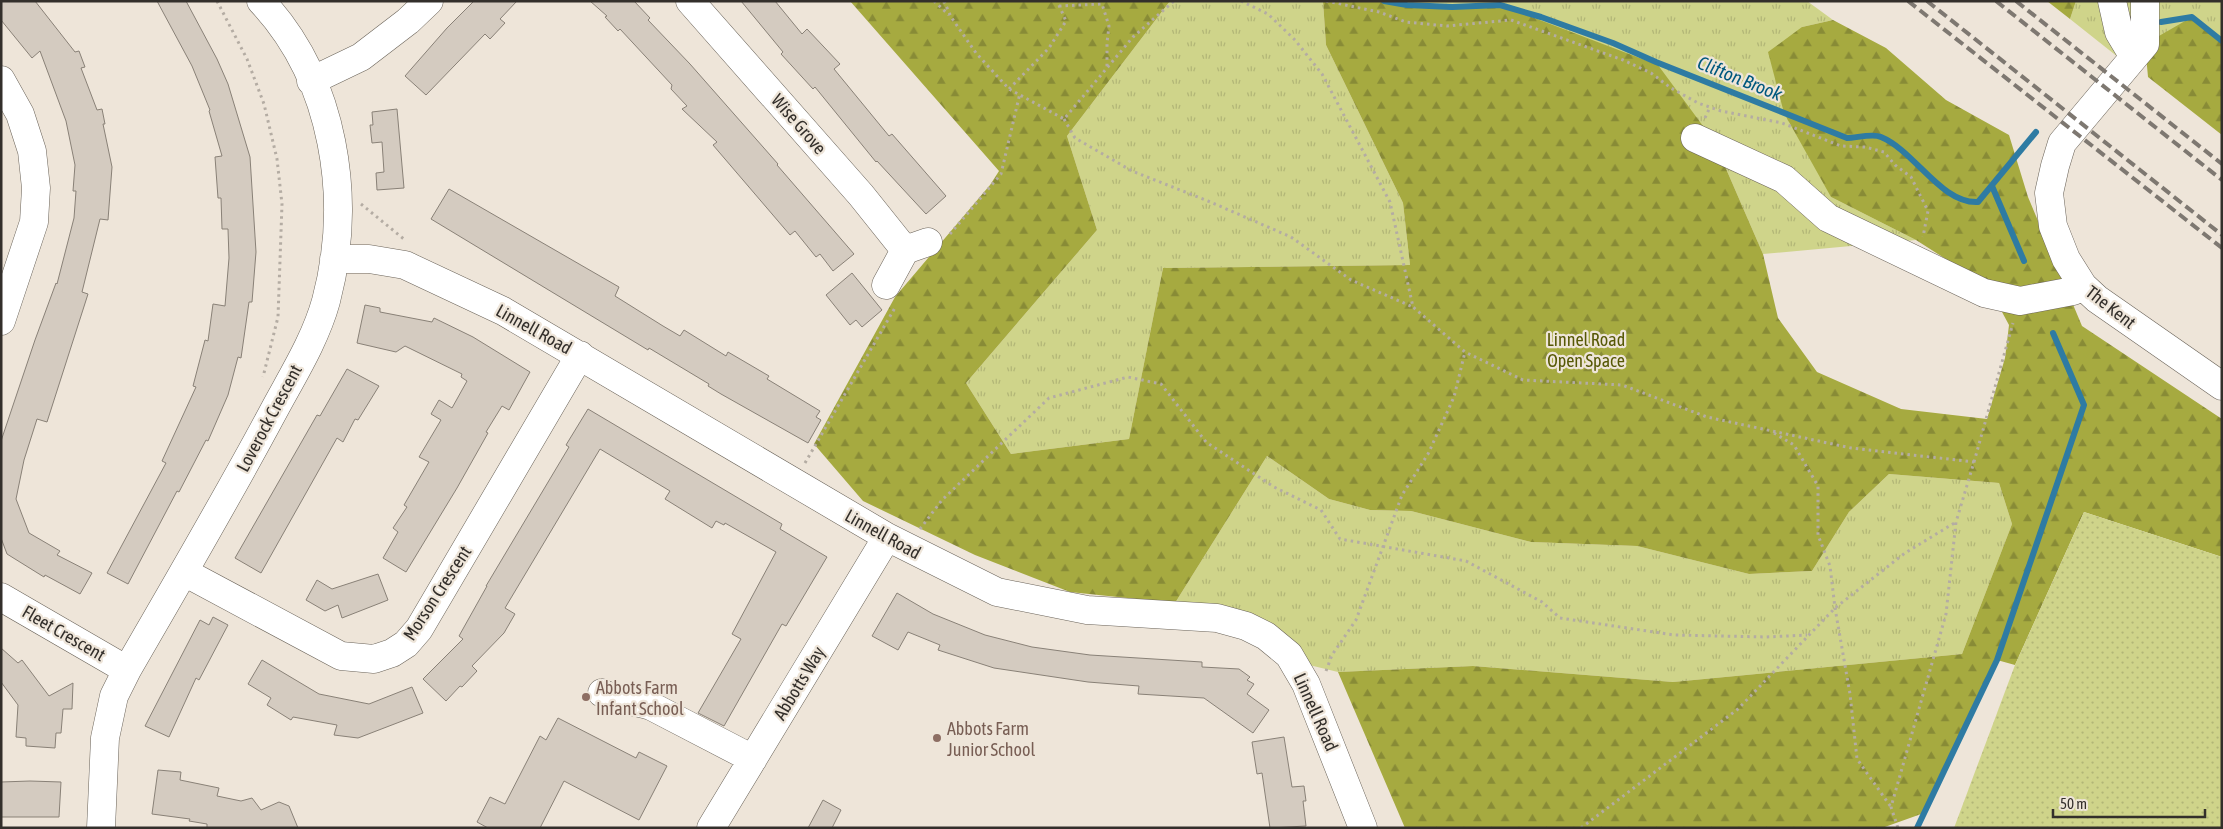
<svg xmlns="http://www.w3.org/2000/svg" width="2223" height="829" font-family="'Asap Condensed',sans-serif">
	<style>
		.grass { fill: url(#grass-tufts) }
		.forest { fill: url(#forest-firs) }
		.garden { fill: url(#garden-dots) }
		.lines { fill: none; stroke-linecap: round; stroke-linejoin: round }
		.stream { stroke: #2e7ba3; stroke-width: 6 }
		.building { fill: #d4cbc0; stroke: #898177 }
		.minor-casing { stroke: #6a6359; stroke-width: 29 }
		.path { stroke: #b4aca3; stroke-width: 3; stroke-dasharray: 2.5 4; stroke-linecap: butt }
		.minor { stroke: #fff; stroke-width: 28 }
		.rail { stroke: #7e7871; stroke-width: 4; stroke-dasharray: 10 5; stroke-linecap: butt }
		.education-dot { fill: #8d6e63; stroke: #eee5d9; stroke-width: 2 }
		.labels { text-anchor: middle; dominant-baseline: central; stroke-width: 4.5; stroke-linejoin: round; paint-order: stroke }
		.street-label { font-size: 18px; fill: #332f2b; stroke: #eee5d9 }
		.park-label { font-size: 18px; fill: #565805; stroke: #eee5d9 }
		.education-label { font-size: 18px; fill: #785e54; stroke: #eee5d9; text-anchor: start }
		.water-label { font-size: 19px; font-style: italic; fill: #00587e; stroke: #eee5d9 }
	</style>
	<defs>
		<pattern id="grass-tufts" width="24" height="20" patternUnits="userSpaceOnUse" patternTransform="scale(1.25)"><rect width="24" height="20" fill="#cfd48a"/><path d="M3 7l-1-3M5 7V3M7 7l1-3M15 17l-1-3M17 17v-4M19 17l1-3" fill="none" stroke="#b2b677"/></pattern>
		<pattern id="forest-firs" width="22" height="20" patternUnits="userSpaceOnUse" patternTransform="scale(1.25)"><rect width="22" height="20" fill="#a6aa40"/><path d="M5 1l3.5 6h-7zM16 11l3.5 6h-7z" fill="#888b36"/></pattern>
		<pattern id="garden-dots" width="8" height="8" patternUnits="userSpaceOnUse" patternTransform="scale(1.25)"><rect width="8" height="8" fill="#cfd48a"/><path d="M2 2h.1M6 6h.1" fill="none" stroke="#b2b677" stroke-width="1.8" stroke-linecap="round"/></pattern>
	</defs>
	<rect width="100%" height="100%" fill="#eee5d9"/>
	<path class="grass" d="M1170,1H1323L1326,45L1403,203L1410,265L1163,268L1129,439L1011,454L966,383L1097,230L1067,136Z
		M1384,1H1807L1833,20L1802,27L1831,197L1916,240L1763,254L1714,141L1407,5Z
		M2076,1H2222V41L2128,65L2070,19Z
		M1267,456L1329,499L1370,510L1411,511L1531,542L1637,546L1749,574L1812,571L1849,512L1889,474L1999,483L2012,524L1962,654L1673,682L1473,666L1338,672L1305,664L1175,603Z"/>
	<path class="forest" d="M850,1H1170L1067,136L1097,230L966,383L1011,454L1129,439L1163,268L1410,265L1403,203L1326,45L1323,1H1384L1407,5H1500L1658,65L1714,141L1763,254L1778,318L1817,372L1901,409L1987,419L2005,358L2009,325L1988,286L1916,240L1831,197L1784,113L1768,52L1802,27L1833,20L1886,48L1946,100L2009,135L2028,197L2082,326L2222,419V557L2084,512L2015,665L1997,660L1924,813L1882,828H1405L1338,672L1473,666L1673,682L1962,654L2012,524L1999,483L1889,474L1849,512L1812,571L1749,574L1637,546L1531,542L1411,511L1370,510L1329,499L1267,456L1175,603L1070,592L975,555L863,501L814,444L895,297L990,185L999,171Z
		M2047,1H2076L2070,19Z
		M2192,17L2222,41V135L2148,77L2145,44Z"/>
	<path class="garden" d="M2084,512L2222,557V828H1954L2015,665Z"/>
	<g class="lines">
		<path class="stream" d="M1384,1L1407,5L1452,7L1500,5L1541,17L1613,43L1656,62L1847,138C1856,138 1873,133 1881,137C1915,151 1941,204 1978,202L2036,132
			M2161,22L2192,17L2222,41
			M1992,186L2024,261
			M1917,828L1997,660L2084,405L2053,333"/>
	</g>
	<path class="building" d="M1,1H35L75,52L79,51L85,67L81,68L97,110L102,109L105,124H103L112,167L108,220L100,219L82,292L88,294L47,422L37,419L24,460L16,499L29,533L60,551L57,555L92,573L80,594L45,575L44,577L7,554L1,538V441L35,340L56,283L57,284L74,218L76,191H73L75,165L66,121L40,51L32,58L1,20Z
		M157,1H186L217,59L228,84L250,157L256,252L252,302H249L241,358L238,357L228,395L208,441L206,440L179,492L177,491L128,584L107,573L166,463L162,461L196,387L193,386L205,340L208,341L213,304L225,306L229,258L228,229H222L221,198H218L215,157L222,156L209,111L210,110L192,66Z
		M474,1H517L500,19L505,23L490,39L485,34L426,95L405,76L447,28Z
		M590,1H634L650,18L648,20L690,64L778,164L777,165L854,254L833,271L820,254L816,257L795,231L790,235L713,145L717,142L682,109L687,106L671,89L672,85L620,29L618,31L605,17L607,16Z
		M741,1H775L802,34L807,29L840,64L834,69L889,136L892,134L946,196L926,214L877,161L876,162L815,87L813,89L781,54L783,52Z
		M397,109L404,188L377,190L376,173L384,172L382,142L372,143L370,125H373L372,112Z
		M449,189L619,287L615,296L663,326L680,336L684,330L726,356L728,352L769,376L767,379L820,411L816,417L821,420L808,443L721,394L708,386L709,384L649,348L648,350L431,219Z
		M852,273L882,310L862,327L856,320L850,325L826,295Z
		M365,305L380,308V312L432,322L434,318L473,337L530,372L509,410L502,406L486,432L488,433L457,488L406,572L383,558L398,532L393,528L407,507L404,505L429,462L419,457L441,420L431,414L439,400L452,408L467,381L461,377L462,374L405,346L396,352L357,343Z
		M347,369L379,386L358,420L355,419L343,442L337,438L261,573L235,558L317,415L320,416Z
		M588,409L782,524L780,529L827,557L786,626L782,624L724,726L698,713L741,639L732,634L776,552L725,523L724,525L716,521L712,528L665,499L670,491L600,449L505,608L515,614L504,633L472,666L477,671L462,687L460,686L446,701L423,679L463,639L459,636L487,586H486L569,447L566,445Z
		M378,574L388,600L342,618L338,605L325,611L306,600L317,580L332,589Z
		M897,593L933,614L985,635L1032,647L1090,655L1202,662V667L1239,669L1250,677L1247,680L1254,684L1247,694L1269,710L1253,733L1204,698L1138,694L1139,686L1088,682L994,668L938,650L940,645L908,632L898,650L872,636Z
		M213,617L228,625L199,680L196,678L169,737L145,726L200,620L209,625Z
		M1,648L18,663L22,660L49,696L73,683L72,709H63L61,733H56L55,748L26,746V738L16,737L18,705L1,682Z
		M262,660L319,694L369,704L412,687L423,713L358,738L334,735L337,725L293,717L291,720L267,705L271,698L248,684Z
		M558,718L636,758L639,752L667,766L639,820L564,781L540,828H488L477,822L490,797L505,804L540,736L546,740Z
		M1284,737L1292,787L1304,786L1306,801H1303L1306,826L1270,828L1262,773L1257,774L1252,742Z
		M158,770L181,772L180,780L219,788L217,796L241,801L252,798L261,810L279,802L289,806L298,828H207V824L189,821L190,819L152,814Z
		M30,781L61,782L59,817H1V782Z
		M823,800L841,810L832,828H808Z"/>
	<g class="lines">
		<defs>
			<path id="minor" d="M690,1L861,195L905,250
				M2112,1L2119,32L2134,57
				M2145,1V44L2062,143L2055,166L2049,193L2053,226L2066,259L2083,286L2097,299L2222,386
				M1,80L20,114L32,151L36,188L34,222L1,321
				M311,81L361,57L408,21L429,1
				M1695,138L1784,179L1828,218L1984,293L2020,301L2073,291L2083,286
				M334,259H369L405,265L503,311L887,537L997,592L1087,610L1217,618L1246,626L1266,636L1289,655L1306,684L1363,828
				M886,285L905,250L928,242
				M184,572L341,656L374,659L392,653L406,644L419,629L580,355
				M1,597L127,670
				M602,693C618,703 634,700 651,706L753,759
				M101,828L105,738L114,696L127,670C176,585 226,500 272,414C291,378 315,341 326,301C353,199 335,80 261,1
				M711,828L887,537"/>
		</defs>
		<use href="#minor" class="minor-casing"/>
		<path class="path" d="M217,1L247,59L264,104L277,159L282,204L278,317L263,377
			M934,1L949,15
			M944,1L951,17L976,53L1009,89L1064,119L1133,37L1174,1
			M1241,1L1268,14L1295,40L1322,74L1390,202L1413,307L1465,352L1523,380L1622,385L1707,417L1851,448L1974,462L1956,522L1946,614L1891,807L1898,828
			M1326,1L1379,12L1406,22L1447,26L1511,20L1623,60L1651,73L1671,88L1698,103L1721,111L1782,123L1841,146L1865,147L1884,152L1895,165L1911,177L1928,211L1923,237
			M1059,6L1102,4L1109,26L1107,43V67
			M1009,89L1049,48L1066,21L1057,1
			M1705,118L1710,107
			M1064,119L1075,138L1132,171L1208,201L1291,237L1351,280L1413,307
			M361,204L405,240
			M950,234L1001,174L1020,93
			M1774,433L1794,445L1818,486V535L1830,566L1835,608L1850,694L1857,759L1891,807
			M1974,462L2013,323
			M805,463L896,306
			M920,529L942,500L1049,398L1128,377L1161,384L1206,442L1274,487L1321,510L1340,539L1466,561L1542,602L1560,618L1674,635L1766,637L1807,635
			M1326,671L1332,655L1356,620L1402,495L1428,454L1454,397L1465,352
			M1581,828L1738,709L1835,608L1905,553L1956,522"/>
		<use href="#minor" class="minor"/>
		<path class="rail" d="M1908,1L2222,248
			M1927,1L2222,235
			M1996,1L2222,180
			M2016,1L2222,164"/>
	</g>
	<g class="education-dot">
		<circle cx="586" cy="697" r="5"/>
		<circle cx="937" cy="738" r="5"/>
	</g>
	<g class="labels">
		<g class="street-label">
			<text transform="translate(799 124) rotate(49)">Wise Grove</text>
			<text transform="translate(2111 307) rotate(38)">The Kent</text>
			<text transform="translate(534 329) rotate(29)">Linnell Road</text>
			<text transform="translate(269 418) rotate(-62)">Loverock Crescent</text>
			<text transform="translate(883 534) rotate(29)">Linnell Road</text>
			<text transform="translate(437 593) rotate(-57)">Morson Crescent</text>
			<text transform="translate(64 633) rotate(30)">Fleet Crescent</text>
			<text transform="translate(799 683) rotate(-59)">Abbotts Way</text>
			<text transform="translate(1316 712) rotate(66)">Linnell Road</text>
		</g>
		<g class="park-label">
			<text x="1586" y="339">Linnel Road<tspan x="1586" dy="21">Open Space</tspan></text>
		</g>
		<g class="education-label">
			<text x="596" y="687">Abbots Farm<tspan x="596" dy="21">Infant School</tspan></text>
			<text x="947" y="728">Abbots Farm<tspan x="947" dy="21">Junior School</tspan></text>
		</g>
		<g class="water-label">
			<text transform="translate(1740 78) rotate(22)">Clifton Brook</text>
		</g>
	</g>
	<rect width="2223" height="829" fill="none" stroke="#332f2b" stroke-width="5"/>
	<path d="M2053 809v8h152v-8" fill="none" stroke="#332f2b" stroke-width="2.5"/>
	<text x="2060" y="809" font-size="15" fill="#332f2b" stroke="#eee5d9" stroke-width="4" paint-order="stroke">50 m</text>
</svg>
